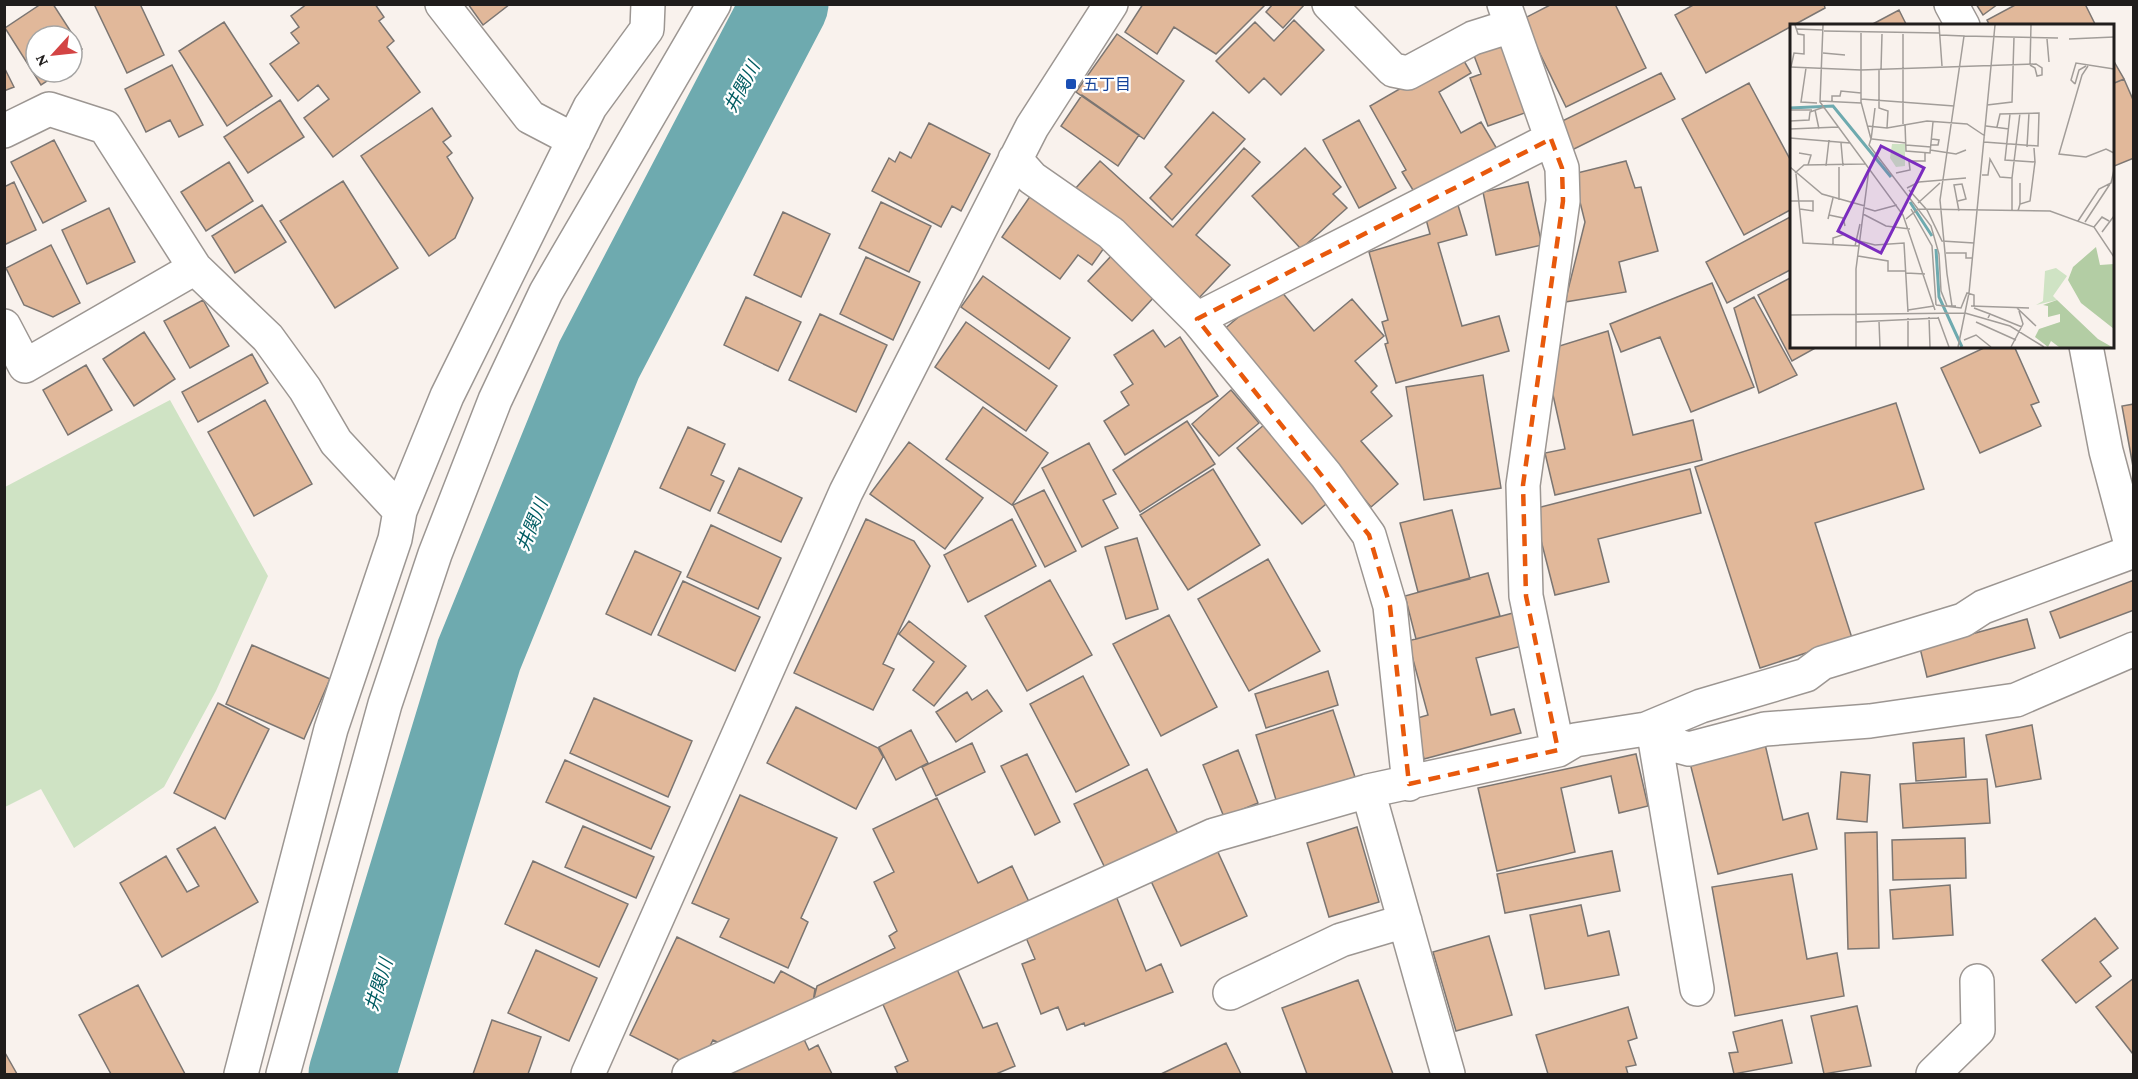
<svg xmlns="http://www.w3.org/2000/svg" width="2138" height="1079" font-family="'Crimson Pro','Noto Sans JP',serif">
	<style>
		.green { fill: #cfe3c4 }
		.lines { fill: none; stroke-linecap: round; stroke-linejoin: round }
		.river { stroke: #6eaaaf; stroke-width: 87 }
		.building { fill: #e1b89a; stroke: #7c7672; stroke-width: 1.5 }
		.street-casing { stroke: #9c9692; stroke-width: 36 }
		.street { stroke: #fff; stroke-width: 33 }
		.marked { fill: none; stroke: #e8590c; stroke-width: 4.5; stroke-dasharray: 12 8; stroke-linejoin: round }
		.transit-dot { fill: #1a4fb4; stroke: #fff; stroke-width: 2 }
		.labels { text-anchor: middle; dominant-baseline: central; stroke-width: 4.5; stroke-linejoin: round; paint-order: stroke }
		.transit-label { font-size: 16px; fill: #164399; stroke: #fff; text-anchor: start }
		.water-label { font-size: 18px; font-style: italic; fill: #005c62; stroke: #fff }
		.inset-river { fill: none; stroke: #6eaaaf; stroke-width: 3 }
		.inset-road { fill: none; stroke: #a29d99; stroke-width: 1.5 }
		.view { fill: #7b2cbf; fill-opacity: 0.15; stroke: #7b2cbf; stroke-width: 3 }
		.inset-edge { fill: none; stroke: #201d1c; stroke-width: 3 }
	</style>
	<rect width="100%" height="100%" fill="#f9f2ed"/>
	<path class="green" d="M170,400L268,576L216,691L164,787L74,848L41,789L5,807V487Z"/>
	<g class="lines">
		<path class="river" d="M352,1074L479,655L599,360L785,4"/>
	</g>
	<path class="building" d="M41,4H53L82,49L72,56V36H36V72H61L41,85L5,28Z
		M94,4H140L164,55L127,73Z
		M307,4H375L384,17L379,21L394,41L387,47L420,92L333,157L304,118L329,99L318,85L298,101L270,64L299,43L291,33L299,27L291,16Z
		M468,4H510L483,25Z
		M1143,4H1266L1216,54L1174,27L1157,54L1125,32Z
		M1273,4H1305L1283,28L1266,12Z
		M1552,4H1615L1646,68L1566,107L1523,19Z
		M1695,4H1824L1825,8L1706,73L1675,15Z
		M1976,4H1998L1983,15Z
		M2017,4H2085L2096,26H1990L1987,20Z
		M1899,10L1907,26H1869Z
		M1294,20L1324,50L1281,95L1264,78L1249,93L1216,61L1255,22L1274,41Z
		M224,22L272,96L227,126L179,51Z
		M1117,34L1184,81L1144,139L1076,92Z
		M1505,42L1530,111L1488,126L1470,78L1481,74L1473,53Z
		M1460,54L1471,73L1439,92L1461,133L1481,122L1497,149L1416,195L1402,172L1406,170L1370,106Z
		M2112,58L2124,79L2112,84Z
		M172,65L203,125L179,137L170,120L146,132L125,89Z
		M4,67L14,87L4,91Z
		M1661,73L1675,99L1570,151L1556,124Z
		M2124,79L2134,102V158L2112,167V84Z
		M1749,83L1792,163V209L1744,235L1682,119Z
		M1082,95L1139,135L1118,166L1061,126Z
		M280,100L304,137L248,173L224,137Z
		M432,108L451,136L443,142L452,153L447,157L473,198L455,238L429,256L361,156Z
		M1213,112L1245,139L1172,220L1150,198L1172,174L1165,167Z
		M1359,120L1396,188L1359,208L1323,140Z
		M929,123L990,154L961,211L952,206L941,227L872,191L889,158L895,162L900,152L911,158Z
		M54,140L86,201L43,223L11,162Z
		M1244,148L1260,162L1196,235L1230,265L1198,299L1075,189L1100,161L1173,227Z
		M1305,148L1341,187L1333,194L1347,208L1301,249L1252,196Z
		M1626,161L1635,188L1641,187L1658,251L1619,262L1626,292L1565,302L1585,222L1573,174Z
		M229,162L253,201L206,231L181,192Z
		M343,181L398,268L335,308L280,221Z
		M14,182L36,230L4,245V187Z
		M1528,182L1542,245L1496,255L1483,192Z
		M1031,195L1104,248L1092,265L1078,255L1060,279L1002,237Z
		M881,202L931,226L909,272L859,248Z
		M1457,202L1467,235L1438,243L1462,326L1499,316L1509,351L1396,383L1385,344L1388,343L1382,322L1388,320L1369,252L1430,234L1424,212Z
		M262,205L286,242L235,273L212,236Z
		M109,208L135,262L87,284L62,230Z
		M783,212L830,234L801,297L754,275Z
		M1792,216V269L1727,303L1706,262Z
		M51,245L80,303L53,317L24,305L6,268Z
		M1112,255L1155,296L1132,321L1088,281Z
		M866,257L920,282L893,340L840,314Z
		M983,276L1070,338L1049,369L961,307Z
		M1792,277V346H1819L1792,361L1758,295Z
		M1712,283L1754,387L1691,412L1660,337L1621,352L1610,324Z
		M1276,285L1314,331L1352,299L1384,336L1355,361L1377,386L1371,392L1392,416L1361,441L1398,484L1371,507L1222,331Z
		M746,297L801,322L778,371L724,345Z
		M1754,297L1797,375L1759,393L1734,308Z
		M203,300L229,346L190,368L164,321Z
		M820,314L887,345L856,412L789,380Z
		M966,322L1057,386L1026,431L935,367Z
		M1153,330L1165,347L1180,337L1218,396L1125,455L1104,421L1129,405L1121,392L1133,384L1114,355Z
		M1608,331L1633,435L1693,420L1702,460L1555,495L1545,453L1565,449L1549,377L1556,347Z
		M144,332L175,379L134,406L103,359Z
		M1988,346H2014L2039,402L2031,405L2041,426L1980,453L1941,368Z
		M252,354L268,383L198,422L182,392Z
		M86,365L112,410L68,435L43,390Z
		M1483,375L1501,488L1424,500L1406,387Z
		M1231,390L1259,423L1219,456L1192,424Z
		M265,400L312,484L254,516L208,432Z
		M1896,403L1924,489L1815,523L1852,638L1760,668L1695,467Z
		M2134,404V472L2122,406Z
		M983,407L1048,453L1012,505L946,459Z
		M1187,421L1215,464L1140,512L1113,470Z
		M1265,424L1331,500L1302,524L1237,448Z
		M688,427L725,444L711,475L724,481L710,511L660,488Z
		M909,442L983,498L945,549L870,494Z
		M1089,443L1116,494L1103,500L1118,528L1082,547L1042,468Z
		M739,468L802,498L781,542L718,513Z
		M1213,469L1260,545L1188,590L1140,515Z
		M1690,469L1701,513L1598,539L1609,582L1555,595L1533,509Z
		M1044,490L1076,551L1045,567L1013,505Z
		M1452,510L1470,579L1418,592L1400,523Z
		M866,519L914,541L930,566L883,664L894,669L873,710L794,673Z
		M1012,519L1036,566L968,602L944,555Z
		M711,525L781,558L758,609L687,577Z
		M1137,538L1158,609L1126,619L1105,547Z
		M635,551L681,572L651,635L606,614Z
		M1268,559L1320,651L1249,691L1198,599Z
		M1488,573L1500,616L1416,639L1405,596Z
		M1050,580L1092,655L1027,691L985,616Z
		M2134,580V610L2060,638L2050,612Z
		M683,581L760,617L735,671L658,635Z
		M1513,613L1522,646L1476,658L1491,715L1514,709L1521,733L1424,759L1414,719L1428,715L1408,641Z
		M1169,615L1217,707L1161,736L1113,644Z
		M2027,619L2035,648L1927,677L1920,648Z
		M909,621L966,666L934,706L913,690L934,662L899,634Z
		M252,645L330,679L304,739L226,704Z
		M1328,671L1338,705L1266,728L1255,694Z
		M1083,676L1129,765L1076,792L1030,704Z
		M987,690L1002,711L956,742L936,712L967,692L972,700Z
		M594,698L692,741L668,797L570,753Z
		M218,703L269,729L225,819L174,793Z
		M796,707L878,748L883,757L856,809L767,763Z
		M1333,710L1355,777L1277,803L1256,735Z
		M2032,725L2041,779L1996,787L1986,735Z
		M911,730L928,763L896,780L879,747Z
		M1964,738L1966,777L1916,781L1913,743Z
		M1764,740L1783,820L1808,813L1817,849L1718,874L1689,759Z
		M972,743L985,772L936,796L922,767Z
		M1238,750L1258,803L1224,817L1203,765Z
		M1027,754L1060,822L1035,835L1001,766Z
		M1636,754L1648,806L1619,813L1611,776L1561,788L1575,852L1497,871L1478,788Z
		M565,760L670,807L651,849L546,802Z
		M1147,769L1180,838L1107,872L1074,804Z
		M1841,772L1870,775L1867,822L1837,819Z
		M1987,779L1990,823L1903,828L1900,784Z
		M740,795L837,838L801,918L808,922L788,968L720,937L729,919L692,903Z
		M937,798L978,883L1012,866L1030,904L813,1002L817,986L895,948L889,936L897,931L874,882L894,872L873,829Z
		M583,826L654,857L636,898L565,867Z
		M215,827L258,902L162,957L120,883L166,856L187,892L199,886L177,849Z
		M1357,827L1379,902L1329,917L1307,843Z
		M1877,832L1879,948L1848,949L1845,833Z
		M1965,838L1966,878L1893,880L1892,840Z
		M1217,850L1247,916L1181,946L1151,881Z
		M1612,851L1620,891L1505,913L1497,874Z
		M533,861L628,904L599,967L505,924Z
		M1792,874L1807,959L1837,953L1844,996L1735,1016L1712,887Z
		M1950,885L1953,935L1893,939L1890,890Z
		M1116,896L1146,971L1161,964L1173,992L1085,1026L1084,1023L1067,1030L1058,1007L1041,1014L1022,964L1035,959L1024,933Z
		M1581,905L1588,936L1609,931L1619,975L1545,989L1530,915Z
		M2095,918L2118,948L2100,962L2111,976L2076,1003L2042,960Z
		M1489,936L1512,1015L1456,1031L1433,952Z
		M677,937L774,983L781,971L815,989L813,1002L726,1046L713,1040L704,1058L687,1064L630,1035Z
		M536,950L597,978L569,1041L508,1013Z
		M956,967L983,1028L997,1023L1015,1066L996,1074H898L895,1067L908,1061L881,1000Z
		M2134,978V1053L2133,1054L2096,1007Z
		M1358,980L1393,1074H1307L1282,1008Z
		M138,985L185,1074H111L79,1015Z
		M1857,1006L1871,1066L1824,1074L1811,1016Z
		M1628,1007L1637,1038L1628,1041L1636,1065L1626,1067L1628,1074H1548L1536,1035Z
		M492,1020L541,1037L528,1074H473Z
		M1782,1020L1792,1063L1734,1074L1729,1053L1738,1052L1733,1032Z
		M802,1035L809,1050L818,1045L832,1074H734L732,1069Z
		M1226,1043L1241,1074H1161Z
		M4,1051L17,1074H4Z"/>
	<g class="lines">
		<defs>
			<path id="street" d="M442,4L530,117L574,140
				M1329,4L1393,70L1408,73L1473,38L1511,26
				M1504,4L1562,168L1563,201L1523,485L1526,596L1558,750
				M1951,4L1963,26
				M4,131L49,109L105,127L195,268
				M1015,159L1032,178L1111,233L1197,319L1326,475L1369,535L1390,606L1409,784
				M1197,319L1551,139
				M4,326L25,366L195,268L268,338L305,389L336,442L400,511
				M2086,346L2106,451L2133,552
				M1646,729L1655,740L1689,749L1765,729L1870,721L2016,700L2134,649
				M1655,740L1697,989
				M1368,791L1448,1074
				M1230,993L1341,940L1405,921
				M241,1074L331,729L395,539L400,511L447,396L590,107L647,29L648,4
				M283,1074L385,704L435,554L495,400L546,292L714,4
				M588,1074L846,492L1032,127L1111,4
				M689,1074L1214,835L1368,791L1558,750L1575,740L1646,729L1701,706L1806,675L1822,663L1963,620L1983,607L2134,551
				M1933,1074L1978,1030L1977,981"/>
		</defs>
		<use href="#street" class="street-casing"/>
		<use href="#street" class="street"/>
	</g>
	<path class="marked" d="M1551,139L1562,168L1563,201L1523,485L1526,596L1558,750L1409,784L1390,606L1369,535L1197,319Z"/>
	<rect class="transit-dot" x="1065" y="78" width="12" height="12" rx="3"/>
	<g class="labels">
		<g class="transit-label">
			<text x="1083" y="84">五丁目</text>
		</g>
		<g class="water-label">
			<text transform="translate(742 87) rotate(-62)">井関川</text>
			<text transform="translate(532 525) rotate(-68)">井関川</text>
			<text transform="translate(379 985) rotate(-73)">井関川</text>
		</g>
	</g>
	<g transform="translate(1790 24)">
		<rect width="324" height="324" fill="#f9f2ed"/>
		<path d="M102,120H115V142L106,143L100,134ZM266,244L277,252L263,272L267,276L246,281L253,277L255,247Z" fill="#cfe3c4"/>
		<path d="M306,223L310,241L324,240V305L291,279L278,256L283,243ZM267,276L308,315L322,323H269L261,317L258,323L245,313L249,305L270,298V290L258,293V282L253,281Z" fill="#b3cda4"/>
		<path class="inset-river" d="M0,84L43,82L101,153M120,178L142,212M146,225L149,273L172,323"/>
		<path class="inset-road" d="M33,1L30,78L113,191L145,286M149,1L152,42M7,5L33,6M34,7L150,9M71,9V78L81,115L79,121L141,202L149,230L151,267L157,282H162M113,10V100M150,11L174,12L150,176L157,250L162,282H166M174,12L268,14M257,15L259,38M279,15L324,13M33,29L55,31M240,41L241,1M298,42L292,51L269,130L296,133L316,125L324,129M0,43L71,46L246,40L252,44V51L247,52L245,44L240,41M1,43L4,29L14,30V11L8,10L5,1M16,44L11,78L27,79M89,46V84L98,87L97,104M91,46L92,10M285,60L281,56L286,39L324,45M285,60L289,46L296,42M71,75L164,82M30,77L71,79M42,78V72H50L51,67L71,69M197,81L222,78L224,13M0,86H22M25,86L29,105M220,90L215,136L245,138L244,124M0,97L19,96L20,88L34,83M115,100L116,127L140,129L143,98M77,102L97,104L137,97L177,100L195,112M196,102L219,105M0,105L48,103M0,114L60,119M82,115L116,119M81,116L85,84M194,118L248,122L249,89L210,90L207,103M51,119L53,142M116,121L141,123M141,121H148L149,116L142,115M237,123L239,89M140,126L166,130L176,126M9,129L21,131L18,141M36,142L39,116M0,143L32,170L75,182M5,149L14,141L75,140M106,149L120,146L119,137H135V128M6,150L13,219L69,222M192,151H198L200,135L210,153L222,154L230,89M117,164L129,158L176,154M119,166L137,186L152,217L184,219M49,176V143M0,177H23V187L10,185M168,177L176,175L172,160L164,161L169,187M128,179L150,159M230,180V159M75,184L85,187L107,181M121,185L142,222L146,281M222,187V154M228,187L230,180L240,177L245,138M73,190L96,202L120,205M39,191L53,194L55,202M38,195L43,174M116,195L128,185L260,187L304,203L324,233M288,197L309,165L321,159L324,146M295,198L320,160M304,203L312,193L319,197M312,208L324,192M69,217L85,221L114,219L118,288M43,220V214L55,210M65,222L70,200M156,229H176V234H183M68,232L98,237V247H116M116,249L135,250M146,281L171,284L177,269L184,271V282M181,282L239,284M184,284L200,290L198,294M227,284L246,302M118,286L144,282M200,290L232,303M0,291L175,289L220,302L254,323M139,293L140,323M148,293L159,323M118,294V323M89,297L90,323M66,298L148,294M186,298L226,316M174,316L186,311L201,323M66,323V245L79,145M168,323L179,269L205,1M221,323L233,300L229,287"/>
		<path class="view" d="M91,122L134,144L91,229L48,207Z"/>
		<rect width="324" height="324" class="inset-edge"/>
	</g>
	<rect width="2138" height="1079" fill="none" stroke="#201d1c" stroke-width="12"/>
	<g transform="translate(54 54) rotate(243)"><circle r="28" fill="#ffffff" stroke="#a6a5a4" stroke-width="1.5"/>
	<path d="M0-4.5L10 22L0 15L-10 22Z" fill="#d34444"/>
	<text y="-9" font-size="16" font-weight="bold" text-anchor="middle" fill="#201d1c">N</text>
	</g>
</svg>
